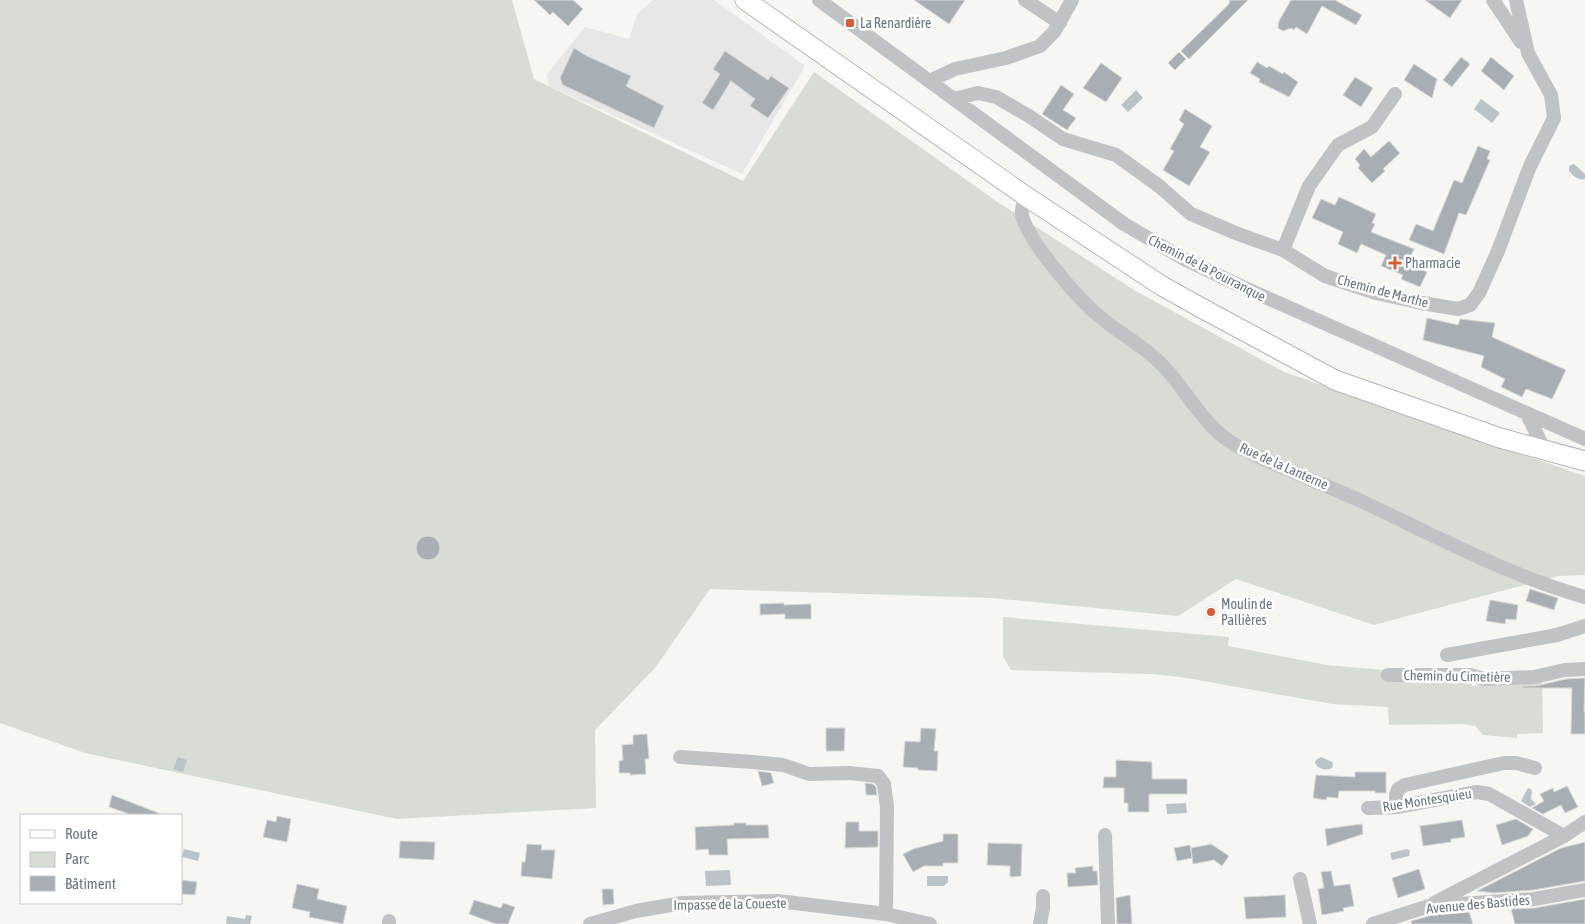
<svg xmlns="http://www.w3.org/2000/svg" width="1585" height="924" font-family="'Asap Condensed',sans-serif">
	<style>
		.built { fill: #e6e7e6 }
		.green { fill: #d7dcd4 }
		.water { fill: #b9c3c8 }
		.building { fill: #a8afb4; stroke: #d7d7d5 }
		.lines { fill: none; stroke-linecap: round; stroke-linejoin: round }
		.major-casing { stroke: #b3b7ba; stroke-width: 21 }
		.minor { stroke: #bfc3c6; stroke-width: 14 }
		.major { stroke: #fff; stroke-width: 19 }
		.poi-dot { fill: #d55c34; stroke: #fff; stroke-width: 2 }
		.labels { text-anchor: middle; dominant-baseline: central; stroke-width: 5; stroke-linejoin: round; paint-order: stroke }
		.poi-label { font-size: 14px; fill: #677581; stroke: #fff; text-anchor: start }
		.street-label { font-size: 14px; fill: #677581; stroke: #fff }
	</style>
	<rect width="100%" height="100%" fill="#f6f6f3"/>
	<path class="built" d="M653,0H714L805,66L742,174L549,86L547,74L585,27L629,39L637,14Z"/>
	<path class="green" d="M0,0H512L534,79L743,181L814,72L999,203L1134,290L1284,372L1585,476V575L1558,576L1374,625L1236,579L1178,616L992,598L710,589L655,668L595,730L596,808L397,819L85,753L0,723Z
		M1003,617L1229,637L1228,646L1327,665L1471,678L1472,686L1534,681L1542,679L1543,733L1517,734V738L1483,735L1475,726L1462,724L1389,725L1388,707L1332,704L1187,678L1152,674L1011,670L1003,656Z"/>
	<path class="water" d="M1136,90L1143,98L1128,112L1121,105Z
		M1481,99L1500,113L1492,123L1474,109Z
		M1574,164L1585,174V179C1579,181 1573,176 1569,171V166Z
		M178,757L187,760L183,772L173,769Z
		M1321,757L1332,762L1333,765L1332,768C1326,771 1318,769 1315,763L1316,760Z
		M1528,788L1532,790L1531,799L1536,804L1530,807L1521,801Z
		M1186,803L1187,813L1167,814L1166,804Z
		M184,849L200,853L198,861L182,857Z
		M1407,849L1410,851L1409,856L1392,860L1390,853Z
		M730,870L731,885L706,886L705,871Z
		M927,876H948V882L944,886H927Z
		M246,915L252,916L250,924H226L227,916L245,919Z"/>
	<path class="building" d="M534,0H573L583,9L568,26L553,12L550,15Z
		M914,0H965L949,24Z
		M1230,0H1248L1189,59L1181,51L1229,4Z
		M1291,0H1335L1362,15L1356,25L1322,6L1307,34L1296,27L1294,30L1291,28L1283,31L1278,28L1279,21Z
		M1425,0H1462L1450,18Z
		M574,48L585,55L631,76L626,86L664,106L654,128L563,85L560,78Z
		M725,51L768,80L771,76L789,88L768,118L750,106L755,99L731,81L713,110L702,103L720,74L713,69Z
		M1179,52L1186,59L1175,70L1168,63Z
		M1461,57L1470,64L1452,87L1443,80Z
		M1491,57L1514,76L1504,90L1481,71Z
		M1257,62L1267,68L1269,66L1283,74L1284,72L1298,82L1289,97L1259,82L1260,79L1250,73Z
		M1101,63L1122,78L1106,102L1083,88Z
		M1414,64L1437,79L1432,98L1404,80Z
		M1355,77L1373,88L1361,107L1343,95Z
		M1061,85L1074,94L1063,110L1076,118L1067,130L1042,114Z
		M1185,109L1212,126L1200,147L1210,152L1189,186L1163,170L1174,151L1170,149L1184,124L1179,120Z
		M1389,141L1400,153L1383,169L1385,171L1372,183L1358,168L1360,165L1355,159L1364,149L1371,157Z
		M1478,146L1490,151L1487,159L1490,160L1466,215L1459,213L1444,254L1409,240L1416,224L1433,231L1454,180L1462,183Z
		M1339,197L1376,214L1372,223L1375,224L1371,232L1414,249L1407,263L1427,272L1420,287L1401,279L1403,275L1381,266L1386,255L1361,244L1357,253L1338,244L1343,232L1312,218L1321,199L1335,205Z
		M1427,318L1458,325L1460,319L1495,323L1492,337L1566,370L1552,399L1526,389L1522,397L1501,387L1505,379L1481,367L1484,356L1423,340Z
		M416 548a12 12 0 1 1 24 0a12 12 0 1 1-24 0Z
		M1530,589L1558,598L1554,610L1526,601Z
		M1490,600L1518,605L1516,620L1506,619L1505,624L1486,621Z
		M784,603V605L811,604V619H785V614L760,615V604Z
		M1205 612a6 6 0 1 1 12 0a6 6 0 1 1-12 0Z
		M1585,678L1584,712H1585V734H1571L1572,688H1523V686H1536L1566,679Z
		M826,728H845L844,751H826Z
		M921,728L936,729L934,751H938L937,771L918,770V768L903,767L905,741L920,742Z
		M647,734L649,759H645L646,774L630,775V773H619V761L623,760L622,745L633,744V735Z
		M1116,760L1152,762V779H1187V794H1149V812H1128V803H1124V788H1103L1104,777H1116Z
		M758,771L771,773L774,783L762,786Z
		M1355,772H1386V793H1375V791H1339L1338,798L1327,797L1326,800L1313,798L1316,775L1355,777Z
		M865,783L873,784L876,787L877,795H866Z
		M1567,786L1578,807L1565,813L1561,805L1543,814L1532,808L1544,801L1540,794L1553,788L1554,792Z
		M112,795L161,814V815H132L109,807Z
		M277,816L291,819L287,842L263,837L267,820L276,822Z
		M1516,819L1533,829L1528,836L1502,845L1496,825Z
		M1462,820L1465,837L1451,839V842L1423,846L1420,826Z
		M846,822H859V831H878V847L845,848Z
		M734,823H746V825H768L769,838L727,839L728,855H709L708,849L696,850L695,827L734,825Z
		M1362,824L1363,834L1327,846L1325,829Z
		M943,834H958V863H943V866H924L913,872L903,854L913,849L943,841Z
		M400,841L435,842L434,860L399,858Z
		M1585,842V881L1533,890L1494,893L1477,891L1561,848Z
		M988,843L1022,844L1021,876L1010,877V866L987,865Z
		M527,844L542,845L541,850H555L552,879L521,876L522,862H525Z
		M1211,844L1229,856L1222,866L1214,860L1193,864L1191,848Z
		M1190,845L1192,858L1177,861L1174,848Z
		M1093,866V871H1097L1098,885L1068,887L1067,873H1076L1075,868Z
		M1419,869L1425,889L1398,898L1392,878Z
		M1331,871L1334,886L1350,884L1354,906L1343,908L1344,911L1322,915L1318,889L1324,888L1321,872Z
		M181,880L197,882L195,895L181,894Z
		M297,884L319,889L317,899L347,906L343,924L309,917L310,912L292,908Z
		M602,889H613L614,904L603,905Z
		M1130,895L1132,924H1117L1116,898Z
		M1285,895L1286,917L1246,919L1244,897Z
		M1585,899V924H1515L1511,909L1535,908Z
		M474,900L501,908L503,903L515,907L508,924H496L469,914Z
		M1469,912L1473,924H1412L1411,921L1433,915Z"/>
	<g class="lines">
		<defs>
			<path id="major" d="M745,0L1027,197L1162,286L1207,311L1335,380L1500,438L1585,461"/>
		</defs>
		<use href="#major" class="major-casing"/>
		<path class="minor" d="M819,0L1124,224L1184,259L1247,289L1585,439
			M1025,0L1060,23
			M1493,0L1521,42
			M929,81L955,69L1006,58L1040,46L1054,32L1072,0
			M954,99L978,93L996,97L1029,116L1063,139L1116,155L1159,186L1191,214L1238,234L1283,250L1325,276L1376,293L1422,303L1458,309L1470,305L1479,293L1498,251L1530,166L1554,118L1551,95L1528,53L1516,0
			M1027,197C1023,203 1021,208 1022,215C1028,241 1073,292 1093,311C1117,333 1146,346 1167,370C1190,396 1206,430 1239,447C1279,468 1322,483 1363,502C1436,536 1507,575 1585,597
			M1283,250L1309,186L1338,145L1372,127L1395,94
			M1527,414L1544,449
			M1447,655L1557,635L1585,626
			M1388,675H1470L1484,679L1534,677L1565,670L1585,669
			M680,757L753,762L783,765L809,774L849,773L878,776L884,784L887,807L886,914
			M1397,807L1396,796L1398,789L1405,785L1504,763H1516L1535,768
			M1368,808L1397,807L1477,792L1489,794L1564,836
			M1105,835L1108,924
			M1300,879L1310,924
			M1434,903L1564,836L1585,822
			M389,921V924
			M590,924L636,911L682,903L778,901L886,914L930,924
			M1040,924L1043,908V896
			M1373,924L1429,906L1534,899L1585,890"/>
		<use href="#major" class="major"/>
	</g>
	<g class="poi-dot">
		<rect x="845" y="18" width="10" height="10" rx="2.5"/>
		<path d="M1392.5 255.5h5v5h5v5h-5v5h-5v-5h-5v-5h5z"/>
		<circle cx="1211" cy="612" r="5"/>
	</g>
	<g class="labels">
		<g class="poi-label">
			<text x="860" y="23">La Renardière</text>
			<text x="1405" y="263">Pharmacie</text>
			<text x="1221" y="604">Moulin de<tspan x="1221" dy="16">Pallières</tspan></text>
		</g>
		<g class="street-label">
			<text transform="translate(1207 268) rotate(27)">Chemin de la Pourranque</text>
			<text transform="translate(1383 291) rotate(15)">Chemin de Marthe</text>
			<text transform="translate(1284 466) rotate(24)">Rue de la Lanterne</text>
			<text transform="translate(1457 676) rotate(1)">Chemin du Cimetière</text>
			<text transform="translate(1427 800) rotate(-9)">Rue Montesquieu</text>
			<text transform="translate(730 904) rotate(-1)">Impasse de la Coueste</text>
			<text transform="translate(1478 904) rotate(-5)">Avenue des Bastides</text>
		</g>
	</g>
	<rect x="20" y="814" width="162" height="90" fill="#ffffff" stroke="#c2c8cd"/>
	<rect x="30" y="830" width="25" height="8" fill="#ffffff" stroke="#c2c8cd"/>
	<text x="65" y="839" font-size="15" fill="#677581">Route</text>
	<rect x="30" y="852" width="25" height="15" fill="#d7dcd4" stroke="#c2c8cd"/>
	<text x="65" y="864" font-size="15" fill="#677581">Parc</text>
	<rect x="30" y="876" width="25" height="15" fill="#a8afb4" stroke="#c2c8cd"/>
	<text x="65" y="889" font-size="15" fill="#677581">Bâtiment</text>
</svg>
